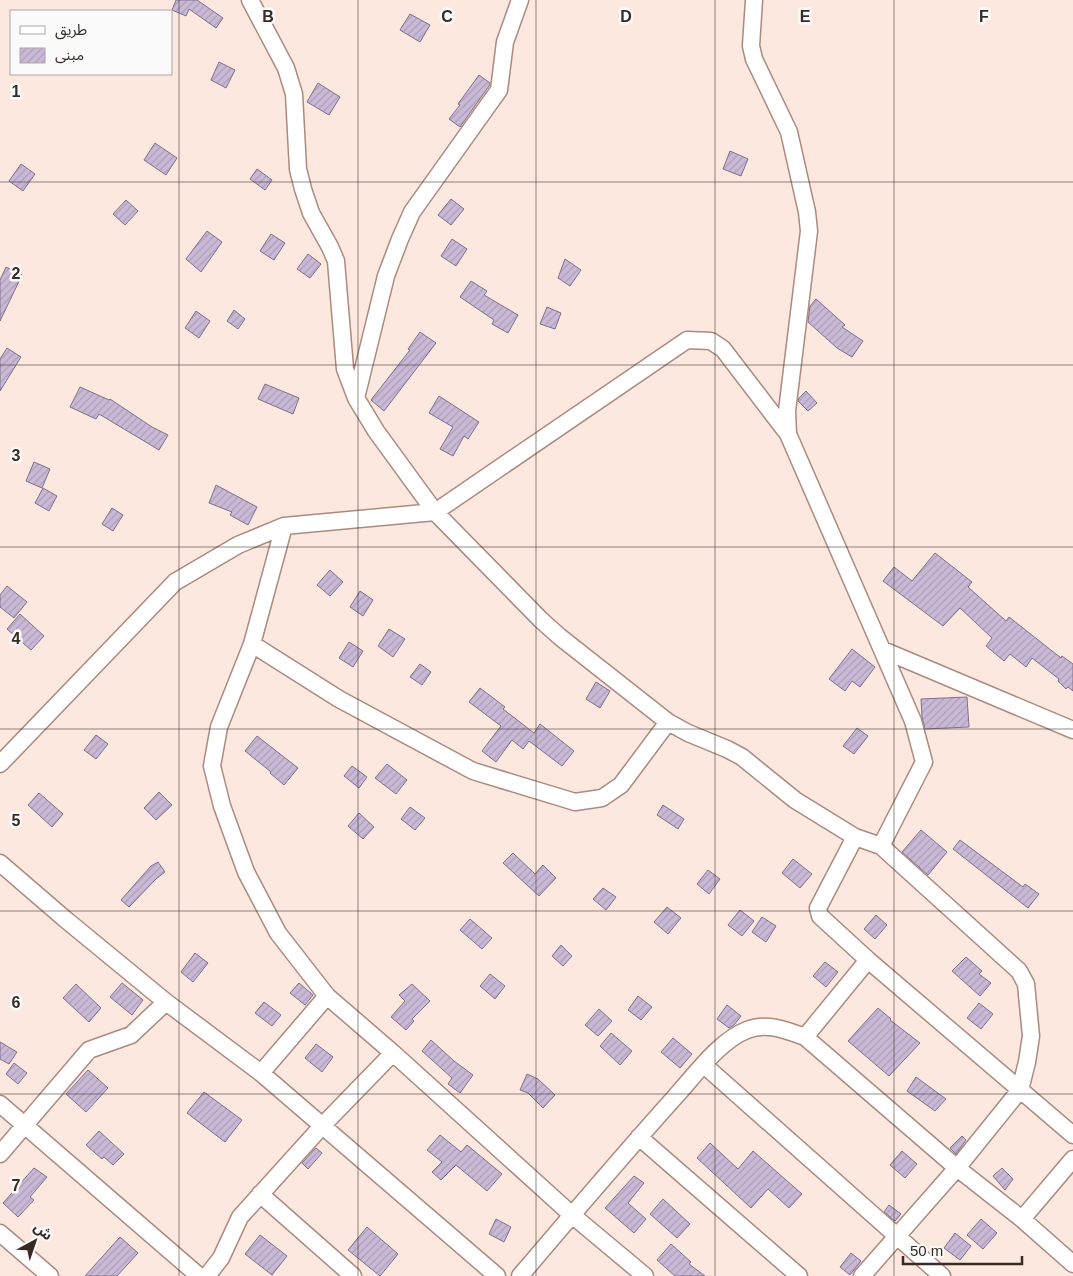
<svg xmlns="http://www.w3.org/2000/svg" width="1073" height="1276" font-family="Arial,'Noto Sans Arabic',sans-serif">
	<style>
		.building { fill: url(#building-hatch); stroke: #7f708a }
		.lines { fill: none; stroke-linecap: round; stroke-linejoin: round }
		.minor-casing { stroke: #ab8a7f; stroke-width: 19 }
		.minor { stroke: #fff; stroke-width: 16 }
		.grid { fill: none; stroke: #382b26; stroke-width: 1; stroke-opacity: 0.55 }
		.grid-label { font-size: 16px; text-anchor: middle; font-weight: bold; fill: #382b26; stroke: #fafafa; stroke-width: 5; stroke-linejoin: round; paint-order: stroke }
	</style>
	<defs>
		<pattern id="building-hatch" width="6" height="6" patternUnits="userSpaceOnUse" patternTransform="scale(1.25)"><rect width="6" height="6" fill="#c9b9d6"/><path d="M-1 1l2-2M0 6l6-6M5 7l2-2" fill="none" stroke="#ad9fb8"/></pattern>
	</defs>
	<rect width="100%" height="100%" fill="#fde8e0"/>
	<path class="building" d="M176,0H197L223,18L216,28L189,9L186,16L172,10Z
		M410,14L430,25L420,42L400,30Z
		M219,62L235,70L226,88L211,80Z
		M479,75L490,83L489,86L460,127L449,119L460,105L458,104Z
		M318,83L340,97L329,115L307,102Z
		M155,143L177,158L166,175L144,160Z
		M730,151L748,159L741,176L723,169Z
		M21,164L35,174L23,191L9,181Z
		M257,169L272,180L265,190L250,179Z
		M451,199L464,209L451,225L438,215Z
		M126,200L138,211L125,225L113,214Z
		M207,231L222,242L201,272L186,259Z
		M271,234L285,243L274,260L260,251Z
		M452,239L467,249L456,266L441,256Z
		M308,254L321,264L310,278L297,269Z
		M565,259L581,270L570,286L558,278Z
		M6,267L22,275L0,321V280Z
		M471,281L487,291L484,295L518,315L508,333L492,324L494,320L460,297Z
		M816,299L845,325L842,327L863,341L852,357L837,348L808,322L810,306Z
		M547,307L561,313L555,329L540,324Z
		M234,310L245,319L238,329L227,321Z
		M196,311L210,321L199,338L185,328Z
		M420,332L436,343L384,411L371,400L410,350L408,349Z
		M7,348L21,357L0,391V359Z
		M265,384L299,398L293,414L258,399Z
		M80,387L109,400L110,399L152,427L168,435L159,450L99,414L96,419L70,407Z
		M806,391L817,403L808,411L798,401L799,398Z
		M439,396L479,422L468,439L464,436L453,456L440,449L453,427L429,413Z
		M34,462L50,469L42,488L26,481Z
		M216,485L257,507L248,525L230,515L232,512L209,503Z
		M43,488L57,496L49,511L35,503Z
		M112,508L123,515L113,531L102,524Z
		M935,553L972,582L968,587L1006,621L1009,617L1061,658L1062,656L1073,664V691L1068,687L1066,689L1058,681L1059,679L1032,658L1026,667L1010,654L1004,661L986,646L992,638L960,608L943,626L883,581L894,567L912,581Z
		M330,570L343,582L330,596L317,585Z
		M7,586L27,602L14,618L0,607V595Z
		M360,591L373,600L363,616L350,607Z
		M20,614L44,636L31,650L7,629Z
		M389,629L405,639L393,657L378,646Z
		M349,642L363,651L353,667L339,658Z
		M852,649L875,667L860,687L852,681L845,691L829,679Z
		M420,664L431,672L422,685L410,677Z
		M596,682L610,691L600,708L586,699Z
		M480,688L505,707L503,709L534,733L540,724L574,751L562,766L529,741L523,749L512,740L496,762L482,751L501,726L469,702Z
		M967,697L969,727L925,729L922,717L921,699Z
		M857,728L868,736L854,754L843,746Z
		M96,735L108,744L96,759L84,750Z
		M257,736L298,768L284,785L270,773L271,772L245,751Z
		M387,764L407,780L396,794L375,778Z
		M352,766L367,777L359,788L344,776Z
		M159,792L172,805L156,820L144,808Z
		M39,793L63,814L52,827L28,805Z
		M663,805L684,819L678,829L657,815Z
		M410,807L425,818L415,830L401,819Z
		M359,813L374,827L363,839L348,826Z
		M921,830L947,852L928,875L902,852Z
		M960,840L1023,887L1025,884L1039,894L1028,908L953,849Z
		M513,853L535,874L543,865L556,878L539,896L503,863Z
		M793,859L812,874L800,888L782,873Z
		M158,862L165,872L156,879L129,907L121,900L151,866Z
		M708,870L720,879L709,894L697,884Z
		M603,888L616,897L606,910L593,899Z
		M667,907L681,918L668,934L654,922Z
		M740,910L754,921L742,936L728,925Z
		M876,915L887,925L875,939L864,929Z
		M762,917L776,926L766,942L752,932Z
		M470,919L492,938L482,949L460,930Z
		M561,945L572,956L563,966L552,956Z
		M195,953L208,963L193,982L181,972Z
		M966,957L982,971L979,974L991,983L980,996L952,971Z
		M825,962L838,972L826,987L813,976Z
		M490,974L505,986L495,999L480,986Z
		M122,983L143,1000L132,1015L110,997Z
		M299,983L313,995L305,1005L290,993Z
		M76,984L101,1008L89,1022L63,998Z
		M412,984L430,1001L412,1019L414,1021L406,1030L391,1017L405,1001L399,995Z
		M638,996L652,1007L641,1020L628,1010Z
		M264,1002L281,1015L272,1026L255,1013Z
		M979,1003L993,1014L981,1029L967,1018Z
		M727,1005L741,1016L734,1025L729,1028L717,1019Z
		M878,1008L891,1019L890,1020L920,1043L889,1076L848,1041Z
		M599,1009L612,1021L598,1036L585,1025Z
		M611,1033L632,1051L620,1065L600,1046Z
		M673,1038L692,1054L680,1068L661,1052Z
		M431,1040L454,1061L473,1075L460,1093L448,1084L452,1078L422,1051Z
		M0,1042L17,1052L9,1064L0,1059Z
		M316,1044L333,1057L322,1072L305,1058Z
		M14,1063L27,1073L18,1084L6,1074Z
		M88,1070L108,1088L86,1112L66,1094Z
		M527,1074L538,1079L555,1095L543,1108L528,1093L520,1090Z
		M916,1077L946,1099L935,1111L907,1091Z
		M204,1092L242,1120L225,1142L187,1113Z
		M99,1131L124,1154L113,1165L104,1157L102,1159L86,1145Z
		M440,1135L461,1152L467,1145L502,1174L487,1191L456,1165L441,1180L432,1172L442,1162L427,1150Z
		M962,1136L966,1140L956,1154L950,1148Z
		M710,1143L738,1169L753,1151L802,1194L789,1208L768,1189L751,1208L697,1158Z
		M316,1148L322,1153L308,1169L302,1163Z
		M902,1151L917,1164L905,1178L890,1165Z
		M34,1168L47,1177L30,1197L34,1200L18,1217L3,1203Z
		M1002,1168L1013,1179L1005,1190L993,1176Z
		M634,1176L644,1183L628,1203L646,1219L634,1233L605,1208Z
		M663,1199L690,1224L677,1238L650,1214Z
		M889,1205L901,1214L895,1221L884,1212Z
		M496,1219L511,1227L504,1242L489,1234Z
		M981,1219L997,1233L983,1249L967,1235Z
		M367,1227L398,1254L380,1276L348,1250Z
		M955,1233L971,1246L960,1260L944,1248Z
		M260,1235L287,1256L272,1275L245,1254Z
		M120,1237L138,1253L117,1276H85Z
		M671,1244L691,1262L689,1264L705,1276H675L657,1260Z
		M851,1253L861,1261L850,1275L840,1267Z"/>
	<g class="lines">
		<defs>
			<path id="minor" d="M250,0L286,68L294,94L298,169L303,189L311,213L330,247L336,261L345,369L356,398L376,431L435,512L541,620L560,637L668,722L688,733L727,749L742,757L795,800L855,837L881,846L1019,971L1026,984L1031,1036L1027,1062L1020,1090L957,1168L862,1276
				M754,0L751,46L754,59L789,132L807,212L809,231L787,411L788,434
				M356,398L386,276L400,239L412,212L499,90L505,42L520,0
				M284,526L252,644L219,727L212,766L222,806L246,872L278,933L327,996L393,1053L572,1215L645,1276
				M252,644L339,699L473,771L575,802L602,798L621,785L668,722
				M883,650L1073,730
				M0,764L175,582L238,545L284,526L435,512L687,340L711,341L723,349L788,434L913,721L924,762L881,846
				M855,837L818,908L820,916L868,960L1073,1135
				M0,863L65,919L166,1002L261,1073L497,1276
				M805,1037L868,960
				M704,1065L942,1276
				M261,1073L327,996
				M0,1104L199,1276
				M639,1137L799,1276
				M0,1154L89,1050L131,1035L166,1002
				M260,1194L353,1276
				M1022,1219L1073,1159
				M0,1233L50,1276
				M207,1276L221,1258L240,1217L323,1125L393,1053
				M520,1276C571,1216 622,1156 675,1097C695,1075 719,1041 747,1030C767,1022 786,1030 805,1037L957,1168L1022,1219L1073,1264"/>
		</defs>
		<use href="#minor" class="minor-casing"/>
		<use href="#minor" class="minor"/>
	</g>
	<path class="grid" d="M179,0V1276M358,0V1276M536,0V1276M715,0V1276M894,0V1276M0,182H1073M0,365H1073M0,547H1073M0,729H1073M0,911H1073M0,1094H1073"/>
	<g class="grid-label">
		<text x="268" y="22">B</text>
		<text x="447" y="22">C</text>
		<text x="626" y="22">D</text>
		<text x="805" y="22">E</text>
		<text x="984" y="22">F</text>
		<text x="16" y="97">1</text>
		<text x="16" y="279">2</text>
		<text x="16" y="461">3</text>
		<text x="16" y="644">4</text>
		<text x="16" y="826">5</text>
		<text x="16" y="1008">6</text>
		<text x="16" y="1191">7</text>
	</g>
	<rect x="10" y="10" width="162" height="65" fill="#fafafa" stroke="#aca7a5"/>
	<rect x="20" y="26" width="25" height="8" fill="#ffffff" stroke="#aca7a5"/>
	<text x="55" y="35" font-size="15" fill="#382b26">طريق</text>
	<rect x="20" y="48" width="25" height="15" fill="url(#building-hatch)" stroke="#aca7a5"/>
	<text x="55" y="60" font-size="15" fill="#382b26">مبنى</text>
	<g transform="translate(35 1241) rotate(40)" stroke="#fafafa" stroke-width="4" paint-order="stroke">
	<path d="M0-4L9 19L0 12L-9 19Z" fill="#382b26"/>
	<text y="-8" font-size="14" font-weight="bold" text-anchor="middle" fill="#382b26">ش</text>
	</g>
	<path d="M903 1256v8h119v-8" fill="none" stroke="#382b26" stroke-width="2.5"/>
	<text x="910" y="1256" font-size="15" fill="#382b26" stroke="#fafafa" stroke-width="4" paint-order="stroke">50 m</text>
</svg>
